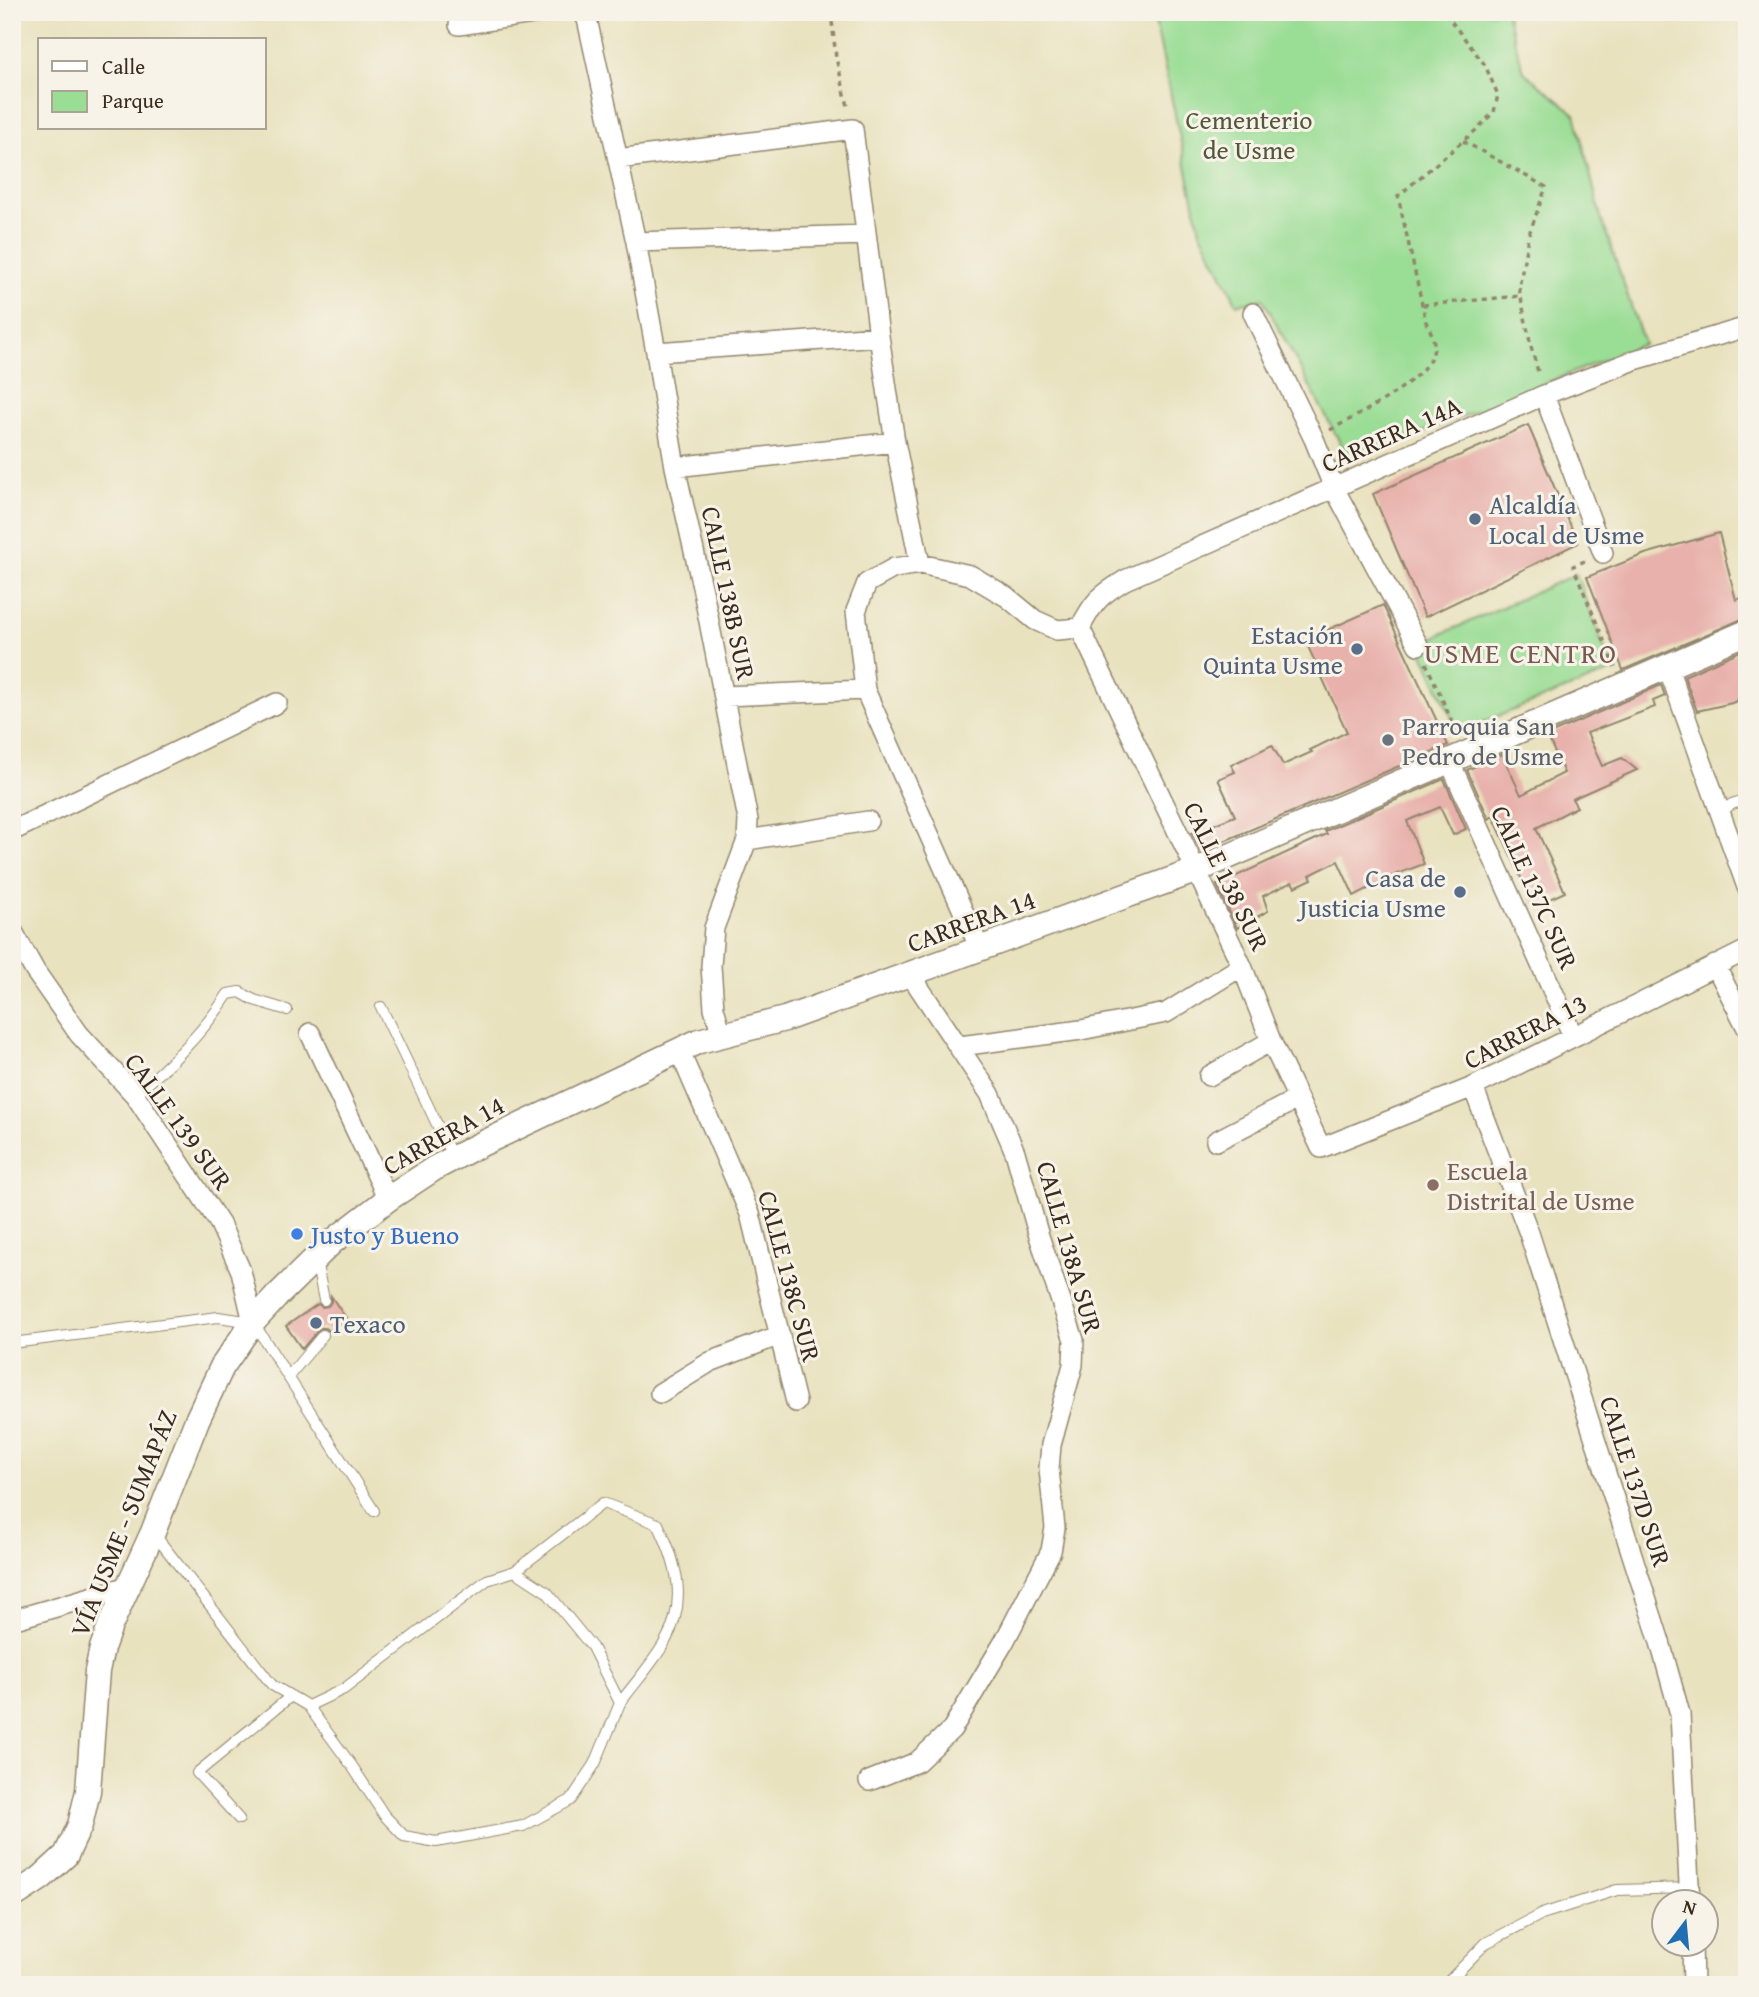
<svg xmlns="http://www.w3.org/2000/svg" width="1759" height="1997" font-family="'Gentium Book Plus',serif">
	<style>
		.green { fill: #9add94; stroke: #6a8459; stroke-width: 2 }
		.building { fill: #e8b1ab }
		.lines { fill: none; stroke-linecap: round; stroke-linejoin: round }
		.service-casing { stroke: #92866e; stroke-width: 12 }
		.minor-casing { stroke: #92866e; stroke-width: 22 }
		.tertiary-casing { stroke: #92866e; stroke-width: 27 }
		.path { stroke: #92866e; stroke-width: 3.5; stroke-dasharray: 5 5; stroke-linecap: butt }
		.service { stroke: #fff; stroke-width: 10 }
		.minor { stroke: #fff; stroke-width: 19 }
		.tertiary { stroke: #fff; stroke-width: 24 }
		.service-dot { fill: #5c6f8a; stroke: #f7f3e8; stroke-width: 2.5 }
		.worship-dot { fill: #6b7280; stroke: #f7f3e8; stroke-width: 2.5 }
		.education-dot { fill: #8d6e63; stroke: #f7f3e8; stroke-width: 2.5 }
		.shop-dot { fill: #3f7fe0; stroke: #f7f3e8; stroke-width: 2.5 }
		.labels { text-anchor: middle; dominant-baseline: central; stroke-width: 6; stroke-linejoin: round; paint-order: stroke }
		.park-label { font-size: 26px; fill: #53573c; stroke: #f7f3e8 }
		.street-label { font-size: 26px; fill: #3b2a1e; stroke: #f7f3e8 }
		.service-label { font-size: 26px; fill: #4e5e75; stroke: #f7f3e8; text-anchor: start }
		.worship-label { font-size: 26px; fill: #5b616d; stroke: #f7f3e8; text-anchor: start }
		.education-label { font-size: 26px; fill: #785e54; stroke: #f7f3e8; text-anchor: start }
		.shop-label { font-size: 26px; fill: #366cbe; stroke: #f7f3e8; text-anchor: start }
		.neighbourhood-label { font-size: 28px; letter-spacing: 2px; fill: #78594f; stroke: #f7f3e8 }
	</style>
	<rect width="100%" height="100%" fill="#f7f3e8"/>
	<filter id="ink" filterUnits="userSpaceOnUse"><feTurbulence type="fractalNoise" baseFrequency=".0143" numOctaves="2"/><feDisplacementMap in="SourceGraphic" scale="14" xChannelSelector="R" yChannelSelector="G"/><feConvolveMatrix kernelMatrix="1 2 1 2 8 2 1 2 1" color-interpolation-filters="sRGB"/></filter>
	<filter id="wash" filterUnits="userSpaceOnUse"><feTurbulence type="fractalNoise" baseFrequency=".00686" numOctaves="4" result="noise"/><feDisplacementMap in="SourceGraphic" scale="28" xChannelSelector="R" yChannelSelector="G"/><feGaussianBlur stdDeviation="1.57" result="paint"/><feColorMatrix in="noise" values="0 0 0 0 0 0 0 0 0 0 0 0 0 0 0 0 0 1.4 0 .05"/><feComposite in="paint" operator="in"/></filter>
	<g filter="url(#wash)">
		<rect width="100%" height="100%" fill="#e9e2bf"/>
		<path class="green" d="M1153,12H1506L1524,72L1575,114L1601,217L1644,344L1350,461L1263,299L1237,304L1200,231Z
			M1576,574L1613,671L1458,732L1419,644Z"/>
		<g id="blocks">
			<path class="building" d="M1528,425L1578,543L1425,617L1373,494Z
				M1719,533L1736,600L1747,596V617L1623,670L1587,577L1645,554Z
				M1383,605L1448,745L1201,851L1192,833L1235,816L1218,779L1235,772L1231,765L1272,745L1283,765L1312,752L1310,750L1347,732L1305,640Z
				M1747,648V696L1732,703L1697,711L1684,676Z
				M1661,685L1665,696L1653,701L1655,707L1587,733L1602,766L1622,758L1637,770L1572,799L1577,807L1536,828L1565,892L1534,906L1493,816L1489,819L1467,770L1502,754L1521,795L1564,773L1547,735Z
				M1444,779L1466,829L1453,835L1440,807L1407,821L1424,864L1397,874L1354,896L1338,861L1310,875L1312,879L1295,887L1292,882L1263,896L1268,911L1237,928L1217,885L1327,834L1325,831Z
				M331,1296L347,1320L329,1331L325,1328H320L302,1349L286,1326L318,1304L322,1307L328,1306L331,1302Z"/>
		</g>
	</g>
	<g filter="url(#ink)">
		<use href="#blocks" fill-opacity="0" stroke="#92866e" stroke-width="2"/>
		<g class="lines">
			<defs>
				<path id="service" d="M1720,812L1732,804L1747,799
					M381,1007L453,1158
					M135,1095C170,1065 203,1033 228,994L240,992L254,1000L287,1010
					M316,1260L324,1300
					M12,1343L218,1317L253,1322L374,1511
					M288,1377L323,1335
					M155,1535L272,1685L308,1706L352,1766L384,1815L404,1836L436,1842L523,1826L571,1800L595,1764L620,1703L592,1647L547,1592L515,1571L487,1580L344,1689L308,1706
					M515,1571L603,1503L658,1524C677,1563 688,1602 665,1642C653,1663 635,1683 620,1703
					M239,1819L197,1773L291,1696
					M1445,1985L1486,1943L1542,1914L1617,1890L1690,1888"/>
				<path id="minor" d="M582,12L587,19L636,242L656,352L675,467L703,591L748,820L747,840L714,928L711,966L714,1008L722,1035
					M459,25L546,12
					M618,159L853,129L879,336L895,442L920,564
					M636,242L866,235
					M1253,313L1314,439L1334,488L1418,645
					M656,352L879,336
					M1544,395L1603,553
					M675,467L895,442
					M1080,628L1242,966L1271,1041L1321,1148L1473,1087L1747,950
					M1080,628C1094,601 1099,596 1125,580L1544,395L1635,360L1747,327
					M1667,665L1747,887
					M725,696L865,690
					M1449,760L1573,1036
					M12,831L277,703
					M747,840L868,821
					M12,930L35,971L79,1034L135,1095L220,1224L241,1271L253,1322
					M980,949L865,690L856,611L867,583L894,568L920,564L970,575L1007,597L1035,620L1057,630L1080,628
					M1715,965L1747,1028
					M310,1033L388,1199
					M960,1046L1081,1030L1166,1013L1242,966
					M679,1050L750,1214L796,1402
					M1209,1076L1271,1041
					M1473,1087L1529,1233L1660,1642L1680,1714L1690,1902
					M1216,1141L1297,1099
					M660,1393L710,1362L780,1335
					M12,1620L128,1586
					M869,1781L917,1762L952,1729L1004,1642L1051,1551L1055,1528L1049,1469L1051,1445L1073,1365L1074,1340L1038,1233L1015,1152L990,1094L910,974
					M1692,1944L1693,1985"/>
				<path id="tertiary" d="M12,1897L41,1878L66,1855L80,1825L88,1791L97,1671L102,1648L110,1626L153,1532L197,1420L222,1367L253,1322L277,1296L332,1242L388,1199L435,1168L473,1148L699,1041L785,1019L1195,871L1747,632"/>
			</defs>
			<use href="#service" class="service-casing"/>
			<use href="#minor" class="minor-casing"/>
			<use href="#tertiary" class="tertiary-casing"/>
			<path class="path" d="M831,12L836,58L849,110
				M1463,141L1546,187L1528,237L1519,288L1531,347L1539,375
				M1423,305L1520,296
				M1330,430C1356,416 1430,380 1434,348C1435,339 1430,330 1426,322L1398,196L1475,131L1494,112L1498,95L1485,65L1444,12
				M1585,561L1573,566L1615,667
				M1426,663L1457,733"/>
			<use href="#service" class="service"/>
			<use href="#minor" class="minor"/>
			<use href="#tertiary" class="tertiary"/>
		</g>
	</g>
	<g class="service-dot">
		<circle cx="1475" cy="519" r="7"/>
		<circle cx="1357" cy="649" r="7"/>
		<circle cx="1460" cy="892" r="7"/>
		<circle cx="316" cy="1323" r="7"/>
	</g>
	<circle class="worship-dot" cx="1388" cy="740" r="7"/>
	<circle class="education-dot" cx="1433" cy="1185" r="7"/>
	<circle class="shop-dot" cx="297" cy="1234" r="7"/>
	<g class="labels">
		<g class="park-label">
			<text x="1249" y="119">Cementerio<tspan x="1249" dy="30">de Usme</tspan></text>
		</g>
		<g class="street-label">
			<text transform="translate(1391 434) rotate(-24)">CARRERA 14A</text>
			<text transform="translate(729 593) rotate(78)">CALLE 138B SUR</text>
			<text transform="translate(1227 876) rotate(64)">CALLE 138 SUR</text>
			<text transform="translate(1535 887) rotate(66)">CALLE 137C SUR</text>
			<text transform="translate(971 921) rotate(-20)">CARRERA 14</text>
			<text transform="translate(1525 1031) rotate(-27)">CARRERA 13</text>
			<text transform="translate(179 1121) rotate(54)">CALLE 139 SUR</text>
			<text transform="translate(443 1135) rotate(-29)">CARRERA 14</text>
			<text transform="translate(1070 1247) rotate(74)">CALLE 138A SUR</text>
			<text transform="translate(790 1276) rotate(75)">CALLE 138C SUR</text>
			<text transform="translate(1636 1481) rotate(72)">CALLE 137D SUR</text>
			<text transform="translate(123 1523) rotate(-68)">VÍA USME - SUMAPÁZ</text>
		</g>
		<g class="service-label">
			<text x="1489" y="504">Alcaldía<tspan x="1489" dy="30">Local de Usme</tspan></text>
			<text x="1343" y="634" text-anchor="end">Estación<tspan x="1343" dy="30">Quinta Usme</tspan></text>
			<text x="1446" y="877" text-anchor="end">Casa de<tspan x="1446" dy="30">Justicia Usme</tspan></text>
			<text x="330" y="1323">Texaco</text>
		</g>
		<g class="worship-label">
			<text x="1402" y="725">Parroquia San<tspan x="1402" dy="30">Pedro de Usme</tspan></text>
		</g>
		<g class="education-label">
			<text x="1447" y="1170">Escuela<tspan x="1447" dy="30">Distrital de Usme</tspan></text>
		</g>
		<g class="shop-label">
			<text x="311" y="1234">Justo y Bueno</text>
		</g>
		<g class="neighbourhood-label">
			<text x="1521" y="652">USME CENTRO</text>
		</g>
	</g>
	<rect width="1759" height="1997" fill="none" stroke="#f7f3e8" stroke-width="42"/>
	<rect x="38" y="38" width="228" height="91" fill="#f7f3e8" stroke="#aca397" stroke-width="2"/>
	<rect x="52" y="61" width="35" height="10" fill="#ffffff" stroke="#aca397" stroke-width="2"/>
	<text x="102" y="74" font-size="21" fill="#3b2a1e">Calle</text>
	<rect x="52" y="91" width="35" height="21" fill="#9add94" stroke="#aca397" stroke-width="2"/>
	<text x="102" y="108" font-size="21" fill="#3b2a1e">Parque</text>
	<g transform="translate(1685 1923) rotate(16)"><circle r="33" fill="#f7f3e8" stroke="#aca397" stroke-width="2"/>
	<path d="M0-5L12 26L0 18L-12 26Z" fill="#1f6fb2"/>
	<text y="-10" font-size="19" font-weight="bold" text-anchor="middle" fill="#3b2a1e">N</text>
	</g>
</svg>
